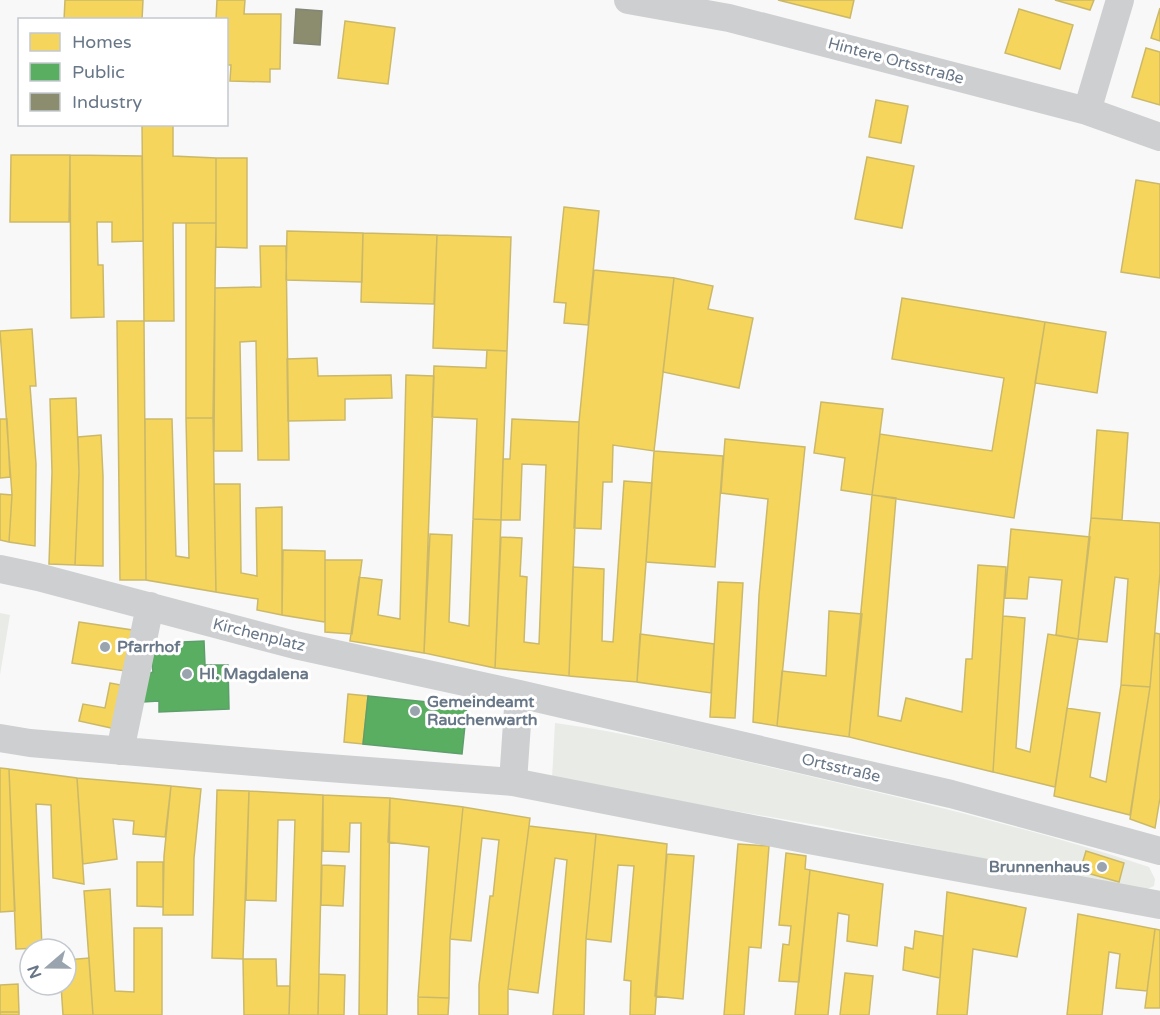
<svg xmlns="http://www.w3.org/2000/svg" width="1160" height="1015" font-family="'Varela Round',sans-serif">
	<style>
		.green { fill: #e8ebe6 }
		.homes { fill: #f6d55c; stroke: #cbb969; stroke-width: 1.5 }
		.public { fill: #5aae61; stroke: #5e9e6c; stroke-width: 1.5 }
		.industry { fill: #8c8c6e; stroke: #818676; stroke-width: 1.5 }
		.lines { fill: none; stroke-linecap: round; stroke-linejoin: round }
		.minor { stroke: #cecfd1; stroke-width: 28 }
		.poi-dot { fill: #9aa4af; stroke: #fff; stroke-width: 2 }
		.labels { text-anchor: middle; dominant-baseline: central; stroke-width: 6; stroke-linejoin: round; paint-order: stroke }
		.street-label { font-size: 16px; fill: #687787; stroke: #fff }
		.poi-label { font-size: 16px; font-weight: bold; fill: #687787; stroke: #fff; text-anchor: start }
	</style>
	<rect width="100%" height="100%" fill="#f8f8f8"/>
	<path class="green" d="M0,613L10,615L0,675Z
		M555,723C637,734 716,755 796,773C915,801 1034,829 1149,867L1155,879L1154,886L1143,891L822,826L552,779Z"/>
	<path class="homes" d="M65,0H143L142,20H64Z
		M217,0H245L244,14H281L280,69H270V82L230,81L231,65H226V20H216Z
		M778,0H854L850,18Z
		M1055,0H1094L1090,10Z
		M1160,8V41L1151,38Z
		M1019,9L1073,25L1060,69L1005,53Z
		M345,21L395,28L388,84L338,78Z
		M1146,48L1160,52V105L1132,97Z
		M876,100L908,106L901,143L869,137Z
		M142,124H173V156L216,158V223H173L174,321H144Z
		M11,155H70L69,222H10Z
		M70,155L142,156L143,241L112,242V222H97L98,265H103L104,317L71,318Z
		M867,157L914,166L902,228L855,219Z
		M216,158H247V248L216,247Z
		M1136,180L1160,184V278L1121,272Z
		M564,207L599,211L588,325L564,323L566,303L554,302Z
		M186,223H216L213,418H186Z
		M287,231L363,233L362,282L286,280Z
		M363,233L437,235L434,304L361,302Z
		M437,235L511,237L507,351L433,348Z
		M260,246H286L289,460H258L256,341L240,342L242,451H214L215,288L261,287Z
		M594,270L674,278L654,451L613,445L612,482H603L601,529L574,528L579,422Z
		M674,278L713,286L708,309L753,318L739,388L663,372Z
		M902,298L1045,322L1014,518L872,495L880,434L992,451L1004,378L892,359Z
		M117,321H144L146,580H120Z
		M1045,322L1106,332L1097,393L1035,383Z
		M32,329L36,386H30L36,464L35,546L9,542L12,495L0,331Z
		M487,350L507,351L501,520L473,519L477,419L432,417L434,366L486,368Z
		M317,358L318,376L391,375L392,398L345,399V420L288,421L287,359Z
		M406,375L434,376L424,653L350,641L359,577L382,580L378,615L400,619Z
		M76,398L79,472L75,565L49,564L52,472L50,399Z
		M821,402L883,409L872,495L841,490L845,458L814,453Z
		M186,418H213L216,592L146,580L145,419H172L176,556L189,558Z
		M0,419H7L10,477L0,478Z
		M512,419L579,422L569,676L495,668L501,537L522,538L520,576L527,577L524,642L539,644L546,465L522,464L520,520H501L503,459H510Z
		M1097,430L1128,433L1122,520L1091,518Z
		M101,435L103,476V566L75,565L79,472L78,437Z
		M725,439L805,447L777,726L753,722L759,595L768,499L721,493Z
		M654,451L723,456L715,567L646,562Z
		M624,481L652,483L637,682L569,676L573,567L604,569L602,641L613,642Z
		M214,484H240L241,573L257,576L256,508L282,507V615L257,610L258,599L216,592Z
		M0,494L12,495L9,542L0,540Z
		M872,495L896,498L878,716L901,721L906,698L962,712L966,659H972L978,565L1006,567L993,772L849,737Z
		M1091,518L1160,523V573L1150,687L1121,685L1128,579L1115,577L1107,642L1078,639Z
		M473,519L501,520L495,668L424,653L430,534L452,535L449,622L469,626Z
		M1011,529L1090,537L1078,639L1056,635L1062,580L1029,577L1027,599L1005,598Z
		M283,550L325,551V622L282,615Z
		M325,560H362L352,634L325,632Z
		M718,582L743,583L735,718L710,717Z
		M829,611L862,614L849,737L777,726L782,671L826,676Z
		M1003,616L1025,618L1016,748L1030,752L1048,634L1078,639L1055,787L993,772Z
		M79,622L139,631L132,672L72,663Z
		M1155,633L1160,634V798L1155,828L1130,819L1150,687Z
		M640,634L714,644L711,693L637,682Z
		M110,683L126,686L116,729L79,721L83,704L105,708Z
		M1121,685L1150,687L1130,815L1054,796L1067,708L1100,713L1090,777L1106,782Z
		M348,694L368,696L363,744L344,742Z
		M0,768L9,769L15,911L0,912Z
		M9,769L77,778L84,884L53,878L51,805L36,804L42,948L16,949Z
		M77,778L171,786L165,837L133,834L134,821L113,819L117,859L83,864Z
		M171,786L201,789L194,858L193,915H163L164,856Z
		M217,790L249,791L243,959L212,958Z
		M249,791L323,795L318,1015H289L295,820H278L276,901L246,900Z
		M323,795L390,798L387,1015H359L361,823H350L349,852L323,851Z
		M390,798L463,807L450,939L449,998L418,997L429,847L388,842Z
		M463,807L530,818L508,989V1015H479V985L490,896H493L499,840L482,838L471,941L450,939Z
		M529,826L596,834L586,939L584,1015H553L567,860L555,858L538,993L508,989Z
		M596,834L667,844L655,1015H630L631,981L624,980L634,866L618,865L611,942L586,939Z
		M738,844L769,846L761,948L749,947L744,1015H724Z
		M1086,851L1124,863L1119,882L1080,871Z
		M786,853L806,856L805,869L810,870L799,982L779,981L783,944L789,945L791,926L779,925Z
		M667,854L694,856L683,999L655,996Z
		M137,862H163V907L137,906Z
		M322,865L345,866L343,906L321,905Z
		M810,870L883,884L877,946L847,941L849,915L838,913L828,1015H795Z
		M110,889L115,991L134,992V928H162V1015H93L84,891Z
		M947,892L1026,908L1017,957L973,949L967,1015H937Z
		M1078,914L1155,929L1147,991L1116,988L1120,954L1109,952L1102,1015H1067Z
		M1155,929L1160,930V1008H1145Z
		M915,931L943,936L940,978L903,970L905,947L913,949Z
		M89,958L93,1015H63L61,985H66V960Z
		M243,959H276L277,986H290L289,1015H244Z
		M845,973L873,976L869,1015H840Z
		M319,974L345,975L344,1015H318Z
		M18,984L19,1012H0V985Z
		M418,997L449,998L448,1015H418Z
		M0,1012H19V1015H0Z"/>
	<path class="public" d="M204,641L205,665H228L229,709L159,712V701L143,702L139,677L153,672L150,651L159,643Z
		M368,696L467,706L462,754L363,744Z"/>
	<path class="industry" d="M296,9L322,11L320,45L294,43Z"/>
	<g class="lines">
		<path class="minor" d="M628,0L729,18L1087,111L1160,137
			M1087,111L1120,0
			M0,569L38,577L295,645L519,694L951,794L1160,851
			M0,738L30,743L289,765L513,782L809,840L1160,905
			M120,751L150,606
			M513,782L519,694"/>
	</g>
	<g class="poi-dot">
		<circle cx="105" cy="647" r="6"/>
		<circle cx="187" cy="674" r="6"/>
		<circle cx="415" cy="711" r="6"/>
		<circle cx="1102" cy="867" r="6"/>
	</g>
	<g class="labels">
		<g class="street-label">
			<text transform="translate(896 61) rotate(15)">Hintere Ortsstraße</text>
			<text transform="translate(259 635) rotate(14)">Kirchenplatz</text>
			<text transform="translate(841 768) rotate(13)">Ortsstraße</text>
		</g>
		<g class="poi-label">
			<text x="117" y="647">Pfarrhof</text>
			<text x="199" y="674">Hl. Magdalena</text>
			<text x="427" y="702">Gemeindeamt<tspan x="427" dy="18">Rauchenwarth</tspan></text>
			<text x="1090" y="867" text-anchor="end">Brunnenhaus</text>
		</g>
	</g>
	<rect x="18" y="18" width="210" height="108" fill="#ffffff" stroke="#c3c9cf" stroke-width="1.5"/>
	<rect x="30" y="33" width="30" height="18" fill="#f6d55c" stroke="#c3c9cf" stroke-width="1.5"/>
	<text x="72" y="48" font-size="18" fill="#687787">Homes</text>
	<rect x="30" y="63" width="30" height="18" fill="#5aae61" stroke="#c3c9cf" stroke-width="1.5"/>
	<text x="72" y="78" font-size="18" fill="#687787">Public</text>
	<rect x="30" y="93" width="30" height="18" fill="#8c8c6e" stroke="#c3c9cf" stroke-width="1.5"/>
	<text x="72" y="108" font-size="18" fill="#687787">Industry</text>
	<g transform="translate(48 967) rotate(250)"><circle r="28" fill="#ffffff" stroke="#c3c9cf" stroke-width="1.5"/>
	<path d="M0-4.5L10 22L0 15L-10 22Z" fill="#9aa4af"/>
	<text y="-9" font-size="16" font-weight="bold" text-anchor="middle" fill="#687787">N</text>
	</g>
</svg>
